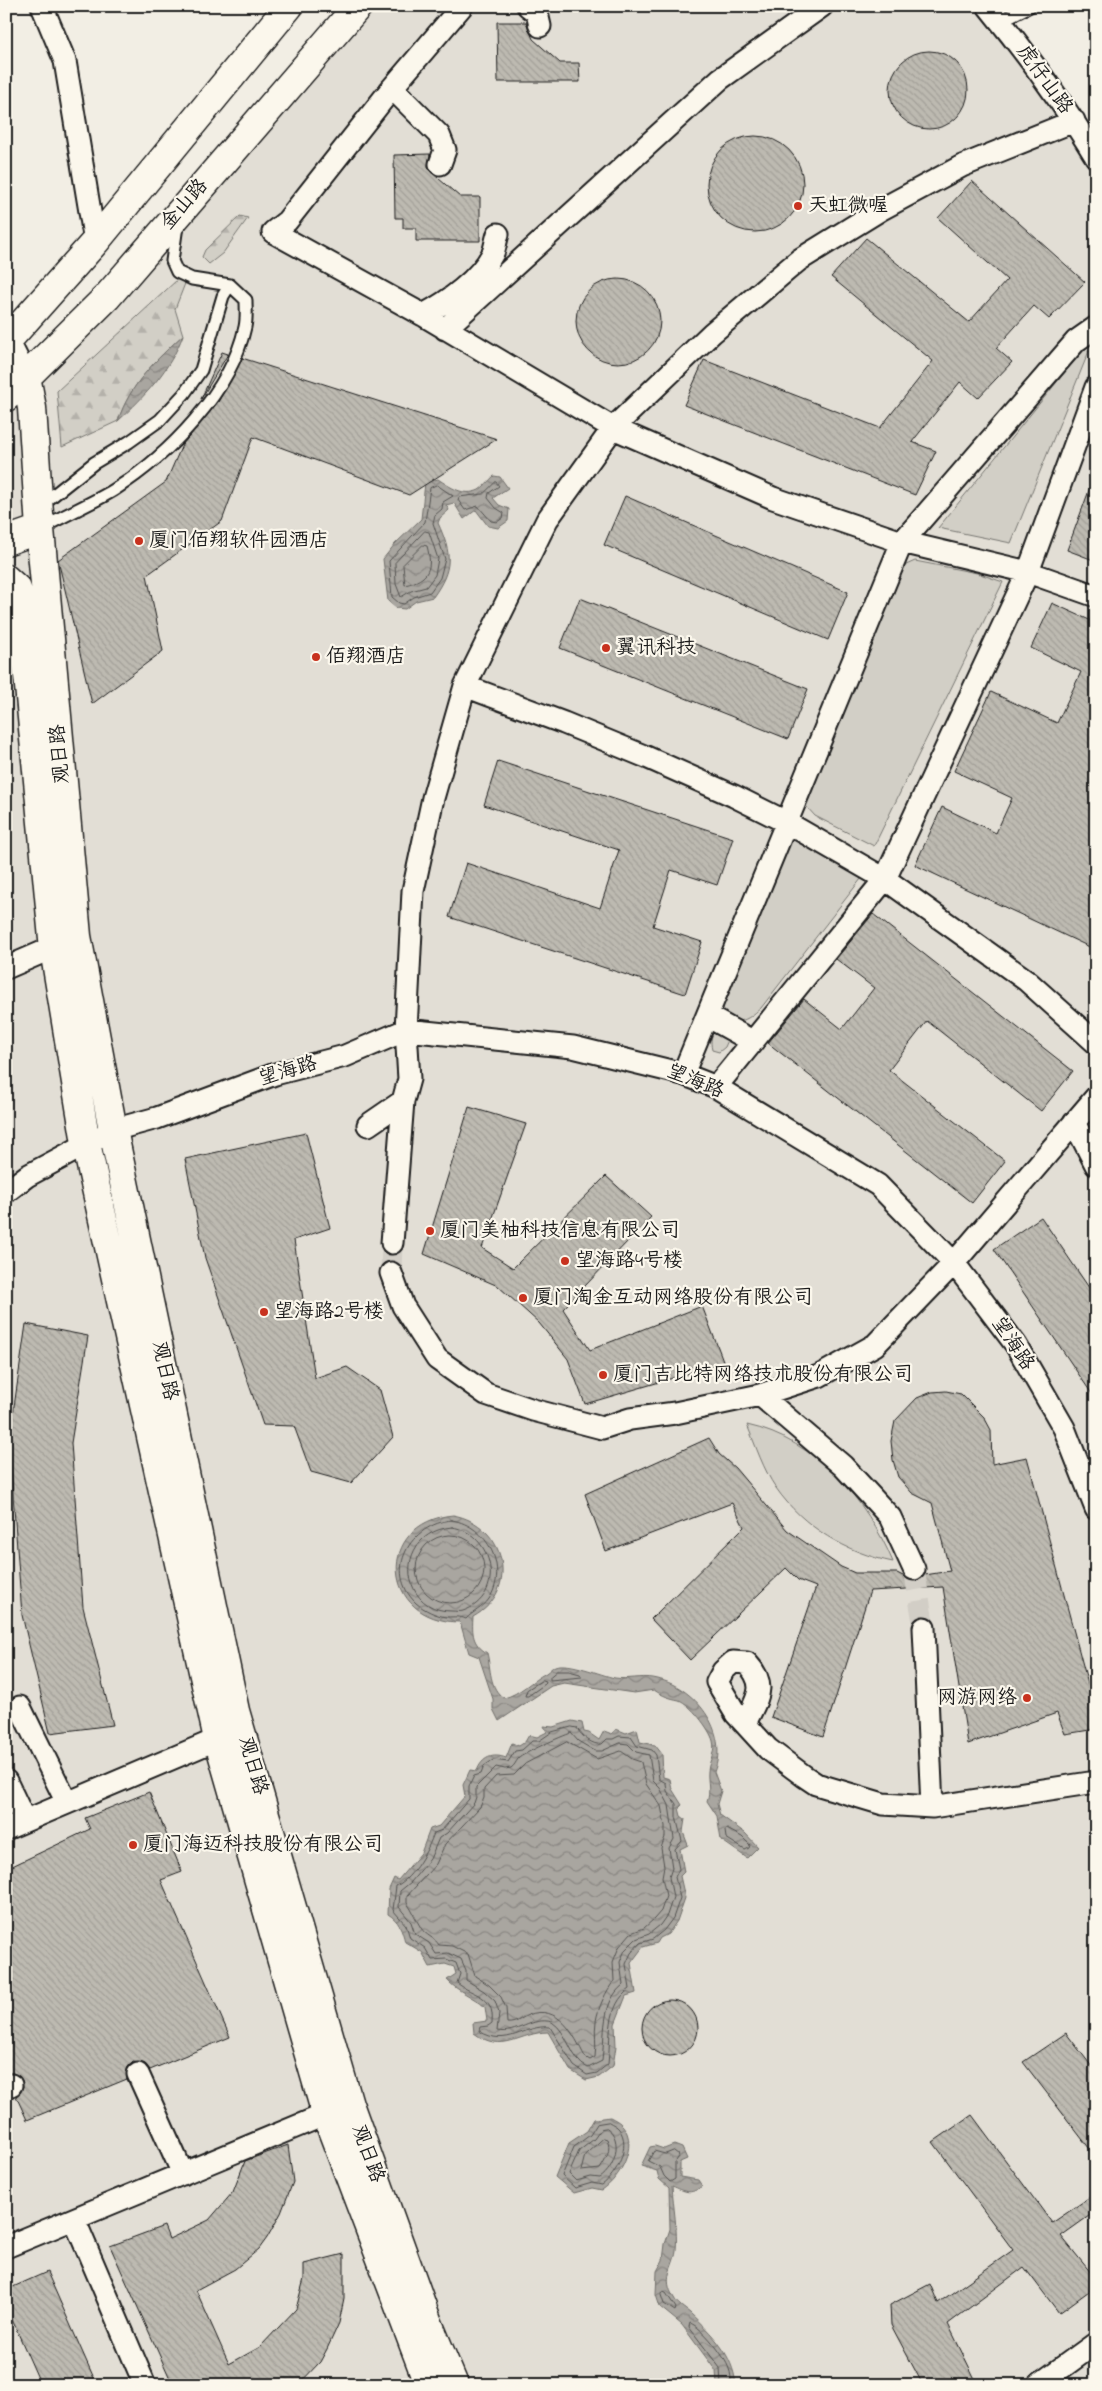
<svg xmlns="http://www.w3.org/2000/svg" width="1102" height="2391" font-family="'Indie Flower','LXGW WenKai TC',sans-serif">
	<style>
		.built { fill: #e2ded5 }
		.green { fill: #d2cfc6; stroke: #777671 }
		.forest { fill: url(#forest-firs); stroke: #777671 }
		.water { fill: url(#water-waves); stroke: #716f6b }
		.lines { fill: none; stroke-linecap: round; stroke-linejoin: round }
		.shore { stroke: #545351; stroke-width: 1 }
		.building { fill: url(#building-back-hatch); stroke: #1c1c1c }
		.street-tunnel { stroke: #d2cec6; stroke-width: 21; stroke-dasharray: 21 11; stroke-linecap: butt }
		.lane-casing { stroke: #1c1c1c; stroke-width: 15 }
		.street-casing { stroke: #1c1c1c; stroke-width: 25 }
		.secondary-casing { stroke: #1c1c1c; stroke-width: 31 }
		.lane { stroke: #fbf7ec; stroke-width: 11 }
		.street { stroke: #fbf7ec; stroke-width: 21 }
		.secondary { stroke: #fbf7ec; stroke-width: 28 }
		.poi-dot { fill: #c8321e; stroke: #fbf7ec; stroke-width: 2 }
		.labels { text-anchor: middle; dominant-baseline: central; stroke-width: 4.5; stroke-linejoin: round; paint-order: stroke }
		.street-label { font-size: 20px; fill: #1c1c1c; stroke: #fbf7ec }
		.poi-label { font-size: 20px; fill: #1c1c1c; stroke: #fbf7ec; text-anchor: start }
	</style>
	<defs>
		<pattern id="forest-firs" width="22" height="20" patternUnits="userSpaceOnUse" patternTransform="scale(1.25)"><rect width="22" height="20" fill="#d2cfc6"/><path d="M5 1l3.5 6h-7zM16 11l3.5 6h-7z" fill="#b4b1aa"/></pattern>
		<pattern id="water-waves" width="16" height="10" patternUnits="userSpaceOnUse" patternTransform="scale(1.25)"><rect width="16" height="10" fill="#a9a6a0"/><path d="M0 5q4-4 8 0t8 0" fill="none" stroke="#898682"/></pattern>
		<pattern id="building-back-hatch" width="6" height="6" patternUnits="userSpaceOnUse" patternTransform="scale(1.25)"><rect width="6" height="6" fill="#bdbab1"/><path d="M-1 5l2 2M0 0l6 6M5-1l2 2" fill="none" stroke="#a29f98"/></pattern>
	</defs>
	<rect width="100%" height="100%" fill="#f2eee4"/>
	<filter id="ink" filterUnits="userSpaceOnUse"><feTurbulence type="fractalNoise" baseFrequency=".02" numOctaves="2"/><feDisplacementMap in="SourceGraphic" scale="10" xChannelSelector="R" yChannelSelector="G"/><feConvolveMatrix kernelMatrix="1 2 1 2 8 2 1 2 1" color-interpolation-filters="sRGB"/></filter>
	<g filter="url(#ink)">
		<path class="built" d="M369,6H978L1073,131L1096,169V2385H6V418L83,338Z"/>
		<path class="green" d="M1083,350L1089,351L1011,543L938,528Z
			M915,561L977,573L1003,582L874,846L815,816L806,806L807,796L876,635L898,577L906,565Z
			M796,836L860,871L861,879L761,1008C751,1016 744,1024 730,1020L722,1006L782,841Z
			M717,1027L731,1033L725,1047L719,1052L712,1050C710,1041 711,1034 717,1027Z
			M747,1425C816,1440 867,1500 893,1562C847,1553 803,1527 776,1488C763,1469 756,1446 747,1425Z"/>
		<path class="forest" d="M240,216L248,218L223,253L209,264L202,257L205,250Z
			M178,279L186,281L175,309L183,335C156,360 130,384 118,421L62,447L57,391Z"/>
		<path class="water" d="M183,335C171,369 145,396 118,421C130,384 156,360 183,335Z
			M494,476L500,477L508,488L493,498L499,505L509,509L508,521L498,528L488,526L476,510L464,519L454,503L446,505L449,510L440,518L438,523C452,554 453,569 433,597L416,601L405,609L396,608L388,601L383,559L395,544L421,519L425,483L438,479C450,487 464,497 479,490C484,487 489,480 494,476Z
			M453,1515C505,1524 522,1590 473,1617C472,1633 472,1644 487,1653C491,1668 489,1689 504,1698C520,1694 531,1681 546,1673C549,1671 552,1667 555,1666C569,1661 600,1675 615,1678C628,1680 641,1676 653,1678C695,1685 730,1732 714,1772L721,1791L717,1804L720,1815L745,1833L758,1847L747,1858L721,1840L717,1816L707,1801C711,1790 707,1782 708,1771C709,1760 716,1752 713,1741C710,1729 690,1704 679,1700C669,1698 663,1696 654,1690L634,1693L564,1683L551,1686L499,1721L493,1709V1699L479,1657L469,1653L460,1622C380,1622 375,1522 453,1515Z
			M572,1721L582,1723L584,1732L589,1733L599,1740L604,1731L612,1734L616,1729L626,1733L637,1729L640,1742L655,1745L662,1754L663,1777L670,1779L672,1789L682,1805L679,1808L681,1816L685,1819L683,1832L688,1845L680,1849L684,1872L680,1876L685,1898L677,1921L668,1934L660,1938L657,1943L643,1947L631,1963L636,1993L626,1996L615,2024L616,2046L613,2066L599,2077L586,2080L570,2070L548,2032C520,2032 503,2055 474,2033L473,2023L487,2021L485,2007C473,1996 458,1992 447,1980L456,1974L454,1967L445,1964L430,1967L422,1952L405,1942C402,1929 399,1921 388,1914L389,1889L394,1878L398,1880L421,1853L430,1829L439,1826L465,1796L463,1785L470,1770L477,1771C482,1757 493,1753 506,1758L512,1743L519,1746L525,1742L529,1735L537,1737L547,1732L544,1726L553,1727Z
			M610,2117C614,2119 620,2122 623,2126C639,2146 619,2179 602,2190L592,2188L574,2193L555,2177L569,2143L587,2131L594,2119Z
			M674,2145L682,2148L687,2159L680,2162V2177L698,2180L702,2186C690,2196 685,2191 672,2186C673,2204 678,2233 676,2250C674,2268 661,2277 674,2298C677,2304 685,2309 690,2313C712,2334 733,2354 736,2385H717L716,2371L682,2325L660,2307L656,2295L657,2271L663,2260L665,2244L670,2229L669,2188L659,2179L657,2171L641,2166L650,2147L655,2146L664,2149Z"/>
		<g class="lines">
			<path class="shore" d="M496,482L499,486L489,493L488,498L496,508L504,513L503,518L497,522L491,521L478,506L465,510L458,500L459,497L483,494Z
				M437,485L453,496L443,502L442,509L435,515L433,523L445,559L440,578L430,592L414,597L404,604L399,603L392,597L389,561L425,522L430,488Z
				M425,531L429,532L438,559L435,575L426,587L411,591L401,597L396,584L395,563Z
				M423,545L427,546C433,569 429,579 405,585L403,565Z
				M452,1520C488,1526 509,1568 489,1599C483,1608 472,1612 466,1619C460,1616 454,1617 447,1617C437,1616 424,1610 416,1603C383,1571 410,1524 452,1520Z
				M452,1527C494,1533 507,1596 463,1611C461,1612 455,1611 452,1611C398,1612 393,1532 452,1527Z
				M416 1569a34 34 0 1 1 68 0a34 34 0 1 1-68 0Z
				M557,1671H569L580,1674L582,1677L550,1680V1677Z
				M543,1680L546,1681L545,1684L528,1696H525L527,1690Z
				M572,1727L577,1728C581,1736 593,1746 602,1744L607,1739H613L619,1736L631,1737L637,1746L652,1750L656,1755L659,1779L666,1783L667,1791L676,1804V1817L682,1841L675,1849L679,1869L675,1877L680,1898L673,1918L664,1930L653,1939L640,1943L631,1953L626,1964L630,1989C606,2005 611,2038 608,2064L597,2073L587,2075L574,2066L550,2027C524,2024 508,2049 479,2031L480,2027L488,2026L492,2023C495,1994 473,1996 457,1983L460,1974L456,1963L446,1959L432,1960L425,1948L410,1938L406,1925L393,1910L396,1886C413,1878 428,1850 434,1833L442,1830L469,1799V1786L474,1776L481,1774L484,1766L493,1760L508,1762L515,1751L522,1750L532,1741H539L552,1732Z
				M571,1733L578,1741L595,1751H602L620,1743L628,1744L636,1752L649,1755L653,1781L660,1788L669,1805L674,1839L669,1848L672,1868L669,1877L673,1897L667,1915L660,1925L649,1934L636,1939L625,1950L620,1962L623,1985C601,2002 605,2036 602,2061L588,2068C570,2060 569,2033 552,2022C532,2016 517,2035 497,2031L499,2013L495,2001L484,1991L466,1980V1970L461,1959L448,1953L436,1954L429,1943L415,1934L411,1922L399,1907L400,1891L411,1882L430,1859L439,1838L447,1833L474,1803L476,1797V1787L496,1767L505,1769L511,1768C515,1765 515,1763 518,1759C523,1753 562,1736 571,1733Z
				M567,1742L597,1759L621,1751L632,1759L641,1762L646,1784L661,1806L665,1826V1837L661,1848L664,1866L662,1877L666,1896L661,1911L654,1919L644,1928L631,1933L619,1947L613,1962L614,1981C606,1991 598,2008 596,2021C594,2033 597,2044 595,2057L590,2060L585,2057C574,2035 559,2003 528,2015C521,2018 516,2024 507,2023L506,2008L501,1997L489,1985L475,1976L468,1954L452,1946L439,1945C435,1938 425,1935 421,1928C416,1920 413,1911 407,1903V1896L436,1864L445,1844L480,1807L484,1798V1789L496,1776L514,1775L525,1764Z
				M727,1829L742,1837L750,1845L749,1848L745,1850L726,1838L725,1831Z
				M609,2122C612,2124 617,2126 619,2129C632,2146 616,2175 602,2185L592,2183L575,2188L562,2176L574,2147L590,2135L597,2124Z
				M607,2128C624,2139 615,2168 600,2178L591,2177L576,2181L569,2174L579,2151L594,2139L601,2129Z
				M604,2138L607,2139C612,2149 606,2160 600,2169L581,2171L585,2155Z
				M674,2151L679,2155L675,2161V2179L670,2182L664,2176L660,2167L648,2161L654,2151L665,2154Z
				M663,2292L666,2293L676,2308L675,2311L664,2304L661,2295Z
				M721,2385L720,2368L689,2327L690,2323C702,2327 725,2356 729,2369C731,2373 731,2380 731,2385"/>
		</g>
		<path class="building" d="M497,22H526L533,39L560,63H579L580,82H498Z
			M890 90a39 39 0 1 1 78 0a39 39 0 1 1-78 0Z
			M707 184a48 48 0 1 1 96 0a48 48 0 1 1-96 0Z
			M430,154L428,166L431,172L460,197H480V241H416V228H403V218H395L394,155Z
			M972,181L1085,282L1049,319L1034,306L996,348L1012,362L978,398L960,382L912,442L936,451L915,495L684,405L704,360L880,428L933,361L831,277L866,238L969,322L1007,280L938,218Z
			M576 321a42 42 0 1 1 84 0a42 42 0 1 1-84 0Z
			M222,352L228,354L201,399Z
			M242,358L497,439L409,495L253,437L222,521L147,575L163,651L92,704L58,560L166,482L182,445L218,402Z
			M1094,477L1096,478V561L1067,550Z
			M625,496L848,592L828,640L604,545Z
			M580,598L808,689L788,739L560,648Z
			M1052,603L1096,623V950L915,865L942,807L996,833L1012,798L954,771L991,692L1057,723L1081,672L1031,648Z
			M498,761L733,838L717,885L671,870L653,926L702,942L685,994L449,917L466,863L600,908L619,850L484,805Z
			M873,914L1073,1071L1041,1111L927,1021L889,1070L1005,1161L972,1203L768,1043L804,999L842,1029L874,988L836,959Z
			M469,1107L526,1124L482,1248L513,1268L606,1176L651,1217L563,1309L590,1350L702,1306L724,1363L585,1404L568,1359L539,1323L498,1286L424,1254Z
			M306,1133L330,1228L294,1240L315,1378L347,1367L380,1390L393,1437L351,1483L311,1472L294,1426L263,1425L205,1258L185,1159Z
			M1041,1217L1096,1298V1400L994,1249Z
			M26,1324L88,1336L71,1443L83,1607L113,1725L50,1733L22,1615L9,1441Z
			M946,1391L961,1394L984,1417L991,1430L992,1464L1027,1457L1096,1714V1729L1065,1734L1057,1713L968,1744L943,1587L870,1591L823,1737L771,1717L816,1587L798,1580L786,1568L690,1660L651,1619L744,1527L732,1503L606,1551L585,1494L709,1438L719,1454L735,1468L787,1530L841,1567L855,1573H897L913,1581L920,1580L925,1575L950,1571L932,1503L912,1493L898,1477L893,1460L891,1441L895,1421L917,1398L932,1392Z
			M149,1792L182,1872L161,1880L230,2037L150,2070L145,2064L133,2062L128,2067L127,2079L27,2120L16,2096L23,2087L22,2080L13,2073H6V1869L90,1829L85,1818Z
			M642 2028a28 28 0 1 1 56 0a28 28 0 1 1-56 0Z
			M1066,2033L1096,2072V2157L1023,2062Z
			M972,2115L1052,2223L1096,2193V2211L1061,2236L1096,2279V2286L1059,2313L1024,2267L948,2324L978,2385H923L891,2325L890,2305L930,2284L938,2303L1013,2250L933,2142Z
			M288,2145L293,2182L281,2213L267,2238L259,2249L235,2269L196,2290L229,2364L260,2347L296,2309L304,2279V2264L344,2254V2299L339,2323L327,2349L320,2362L298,2385H173L110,2246L164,2226L169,2239L209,2220L233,2192L245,2161Z
			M47,2272L97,2385H41L6,2306V2290Z"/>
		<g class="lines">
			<path class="street-tunnel" d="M391,1273L392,1243
				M914,1569L924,1628"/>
			<defs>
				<path id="lane" d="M1000,21L1030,6
					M41,505L94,463L129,442L160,420L184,394L201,370L223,296L230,285
					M40,529C64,515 91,504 114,490C169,455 231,392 245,327C247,318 246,308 246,300L230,285L192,279L177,272L172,261L177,226"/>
				<path id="street" d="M42,6L65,61L95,242
					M462,6L392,88L287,221L273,232L423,315L613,428L773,498L902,542L1028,572L1096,596
					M528,6L537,13L540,26
					M988,6C1027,54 1064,104 1096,157
					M392,88L439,135L445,150L440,164
					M423,315C448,302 480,279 493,253C495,248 496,240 498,234
					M445,329L720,79L822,6
					M8,340L26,376
					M465,686L564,723L644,756L734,796L786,822L885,879L1026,980L1096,1043
					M6,968L66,942
					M709,1017L752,1041
					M683,1074L902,542L1076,341L1096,327
					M716,1087L885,879L1028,572L1096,387
					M1074,1122L1096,1165
					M368,1125L403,1101
					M6,1192L27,1176L113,1130L157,1118L275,1074L345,1056L406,1030L573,1047L683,1074L716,1087L878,1185L954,1263L1016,1345L1064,1428L1096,1509
					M392,1243L403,1101L409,1079L406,1030L413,891L433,798L465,686L547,520L613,428L712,333L799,260L880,210L962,166L1074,121
					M391,1273L403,1306L437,1359L486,1394L533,1410L602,1428L630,1419L675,1413L760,1395L819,1376L875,1345L954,1263L1096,1097
					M760,1395L843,1466L890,1517L914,1569
					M924,1628L932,1807
					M20,1707L67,1803
					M745,1724C756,1699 769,1687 747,1663L733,1662L723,1671L717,1682L736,1714L768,1749L804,1776L816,1784L883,1804L932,1807L1096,1782
					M6,1781L25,1821
					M6,1829L232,1733
					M138,2074L183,2174
					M6,2087L11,2085
					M74,2219L145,2385
					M6,2247L341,2108
					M1038,2385L1096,2343"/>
				<path id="secondary" d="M6,342L95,242L289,6
					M26,376L32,408L40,529L77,936L113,1130L235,1711L349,2104L428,2323L454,2385
					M6,397L107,297L358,6
					M6,541L40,529
					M6,579L17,589L21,602L54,949L86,1143L218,1739L326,2114L429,2385"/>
			</defs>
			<use href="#lane" class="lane-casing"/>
			<use href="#street" class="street-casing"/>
			<use href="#secondary" class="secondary-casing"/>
			<use href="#lane" class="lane"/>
			<use href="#street" class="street"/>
			<use href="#secondary" class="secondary"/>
		</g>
	</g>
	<g class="poi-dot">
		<circle cx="798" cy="206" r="5"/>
		<circle cx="139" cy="541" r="5"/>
		<circle cx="606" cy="648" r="5"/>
		<circle cx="316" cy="657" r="5"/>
		<circle cx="430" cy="1231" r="5"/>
		<circle cx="565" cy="1261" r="5"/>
		<circle cx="523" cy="1298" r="5"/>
		<circle cx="264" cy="1312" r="5"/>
		<circle cx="603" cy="1375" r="5"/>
		<circle cx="1027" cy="1698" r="5"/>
		<circle cx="133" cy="1845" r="5"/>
	</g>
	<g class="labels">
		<g class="street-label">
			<text transform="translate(1044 80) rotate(54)">虎仔山路</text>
			<text transform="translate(185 205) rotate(-49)">金山路</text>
			<text transform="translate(61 754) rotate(-95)">观日路</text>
			<text transform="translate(288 1072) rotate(-17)">望海路</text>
			<text transform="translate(695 1082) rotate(22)">望海路</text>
			<text transform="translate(1012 1344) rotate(56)">望海路</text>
			<text transform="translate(164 1371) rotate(78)">观日路</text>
			<text transform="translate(252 1766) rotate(74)">观日路</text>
			<text transform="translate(367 2154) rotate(70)">观日路</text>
		</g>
		<g class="poi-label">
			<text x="808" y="206">天虹微喔</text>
			<text x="149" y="541">厦门佰翔软件园酒店</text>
			<text x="616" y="648">翼讯科技</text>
			<text x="326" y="657">佰翔酒店</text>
			<text x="440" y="1231">厦门美柚科技信息有限公司</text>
			<text x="575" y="1261">望海路4号楼</text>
			<text x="533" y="1298">厦门淘金互动网络股份有限公司</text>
			<text x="274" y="1312">望海路2号楼</text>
			<text x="613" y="1375">厦门吉比特网络技术股份有限公司</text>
			<text x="1017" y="1698" text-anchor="end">网游网络</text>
			<text x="143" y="1845">厦门海迈科技股份有限公司</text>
		</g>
	</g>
	<rect width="1102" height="2391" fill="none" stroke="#fbf7ec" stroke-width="25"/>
	<rect x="12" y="12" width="1077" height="2366" fill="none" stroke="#1c1c1c" stroke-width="2" filter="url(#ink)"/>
</svg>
